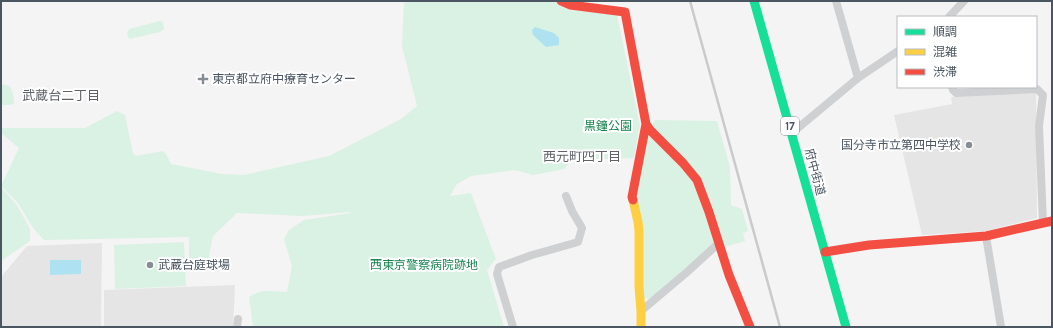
<svg xmlns="http://www.w3.org/2000/svg" width="1053" height="328" font-family="Karla,'Noto Sans JP',sans-serif">
	<style>
		.education { fill: #e6e5e6 }
		.green { fill: #d9f2e3 }
		.water { fill: #aee2f0 }
		.lines { fill: none; stroke-linecap: round; stroke-linejoin: round }
		.street { stroke: #ced0d2; stroke-width: 8 }
		.fast { stroke: #16e098; stroke-width: 9 }
		.slow { stroke: #ffcf43; stroke-width: 9 }
		.jam { stroke: #f24e42; stroke-width: 9 }
		.rail { stroke: #c9cacc; stroke-width: 2.5 }
		.poi-dot { fill: #868d94; stroke: #fff; stroke-width: 1.5 }
		.labels { text-anchor: middle; dominant-baseline: central; stroke-width: 4; stroke-linejoin: round; paint-order: stroke }
		.shield { fill: #fff; stroke: #808990; stroke-width: 1 }
		.shield-label { font-size: 11px; font-weight: bold; fill: #4a5661 }
		.poi-label { font-size: 12px; fill: #4a5661; stroke: #fff; text-anchor: start }
		.park-label { font-size: 12px; fill: #17864f; stroke: #fff }
		.street-label { font-size: 12px; fill: #4a5661; stroke: #fff }
		.neighbourhood-label { font-size: 13px; fill: #5f6368; stroke: #fff }
	</style>
	<rect width="100%" height="100%" fill="#f4f4f4"/>
	<path class="education" d="M1032,91L1036,93L1037,218L986,231L922,235L894,115L952,104L951,97Z
		M102,243L101,327H1V277L27,246Z
		M235,285L233,327H104V290Z"/>
	<path class="green" d="M410,1H553L569,10L617,15L640,125L634,158L571,160L565,169L533,175L515,170L471,176L457,184L450,196L471,193L496,259L487,270L504,327H253L249,297C263,288 272,291 287,292L292,266L284,239L289,230L304,220L351,213L350,212L303,216L237,213L213,236L209,256V263H189V237L44,240L33,228L18,203L1,186L19,148L2,134V128H85L117,111L125,115L133,153L136,156L163,151L166,154L171,164L222,174L244,175L329,156L401,119L417,106L402,46L404,3Z
		M160,21L163,22L164,29L160,32L129,39L127,33L129,29Z
		M1,84L10,86L13,93L14,104L9,105H1Z
		M655,120L717,121L730,167L731,205L742,209L748,231L743,233L745,241L724,247L720,238L684,272L650,299L643,298L635,198L648,134Z
		M1,187L17,205L30,229V241L1,261Z
		M184,242L186,286L115,289L114,245Z"/>
	<path class="water" d="M535,27L554,33L559,38V45L546,47L533,35L532,30Z
		M50,260H81V274L50,275Z"/>
	<g class="lines">
		<path class="street" d="M836,1L858,78
			M949,17L964,1
			M952,87L953,90L956,93L1037,89L1043,95L1039,126L1043,223
			M792,133L858,78L898,51
			M986,236L1001,327
			M641,311L686,273L719,243
			M237,327L238,319
			M513,327L497,274L499,267L532,255L578,242L582,228L572,211L566,196"/>
		<path class="fast" d="M754,1L846,327"/>
		<path class="slow" d="M633,200L638,222L639,231V287L641,311V327"/>
		<path class="jam" d="M561,1L570,5L625,12L646,124L632,197L633,200
			M646,124L650,130L683,163L697,180L709,212L729,275L750,327
			M825,252L869,245L986,236L1052,221"/>
		<path class="rail" d="M690,1L780,327"/>
	</g>
	<g class="poi-dot">
		<path d="M201 73h4v4h4v4h-4v4h-4v-4h-4v-4h4z"/>
		<circle cx="969" cy="145" r="4"/>
		<circle cx="150" cy="265" r="4"/>
	</g>
	<g class="labels">
		<rect class="shield" x="781" y="117" width="18" height="18" rx="3"/>
		<g class="shield-label">
			<text x="790" y="126">17</text>
		</g>
		<g class="poi-label">
			<text x="212" y="79">東京都立府中療育センター</text>
			<text x="961" y="145" text-anchor="end">国分寺市立第四中学校</text>
			<text x="158" y="265">武蔵台庭球場</text>
		</g>
		<g class="park-label">
			<text x="608" y="126">黒鐘公園</text>
			<text x="424" y="265">西東京警察病院跡地</text>
		</g>
		<g class="street-label">
			<text transform="translate(815 172) rotate(75)">府中街道</text>
		</g>
		<g class="neighbourhood-label">
			<text x="61" y="95">武蔵台二丁目</text>
			<text x="582" y="156">西元町四丁目</text>
		</g>
	</g>
	<rect width="1053" height="328" fill="none" stroke="#4a5661" stroke-width="4"/>
	<rect x="897" y="16" width="140" height="72" fill="#ffffff" stroke="#b7bbc0"/>
	<rect x="905" y="29" width="20" height="6" fill="#16e098" stroke="#b7bbc0"/>
	<text x="933" y="36" font-size="12" fill="#4a5661">順調</text>
	<rect x="905" y="49" width="20" height="6" fill="#ffcf43" stroke="#b7bbc0"/>
	<text x="933" y="56" font-size="12" fill="#4a5661">混雑</text>
	<rect x="905" y="69" width="20" height="6" fill="#f24e42" stroke="#b7bbc0"/>
	<text x="933" y="76" font-size="12" fill="#4a5661">渋滞</text>
</svg>
